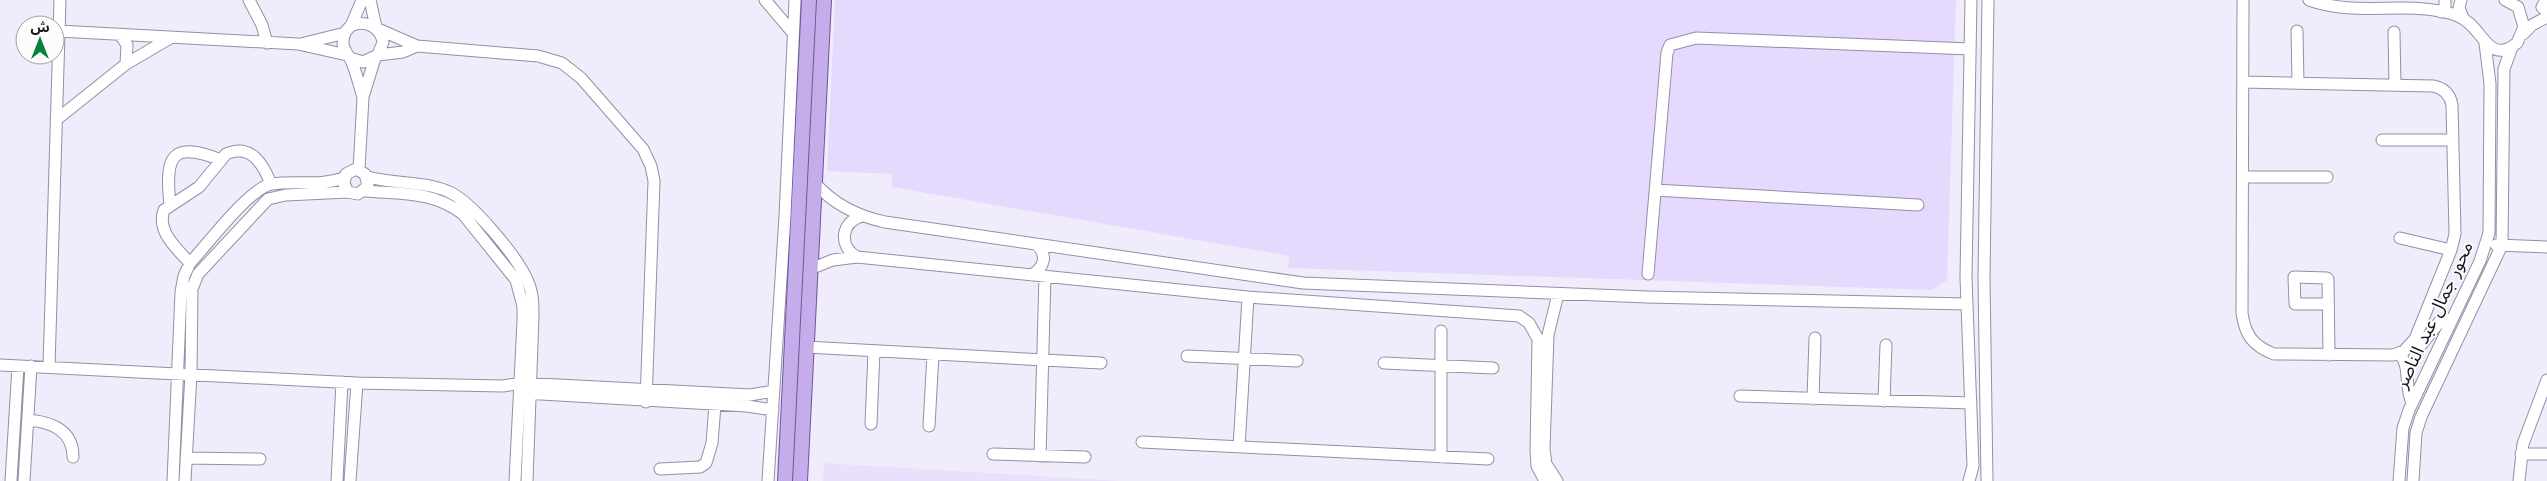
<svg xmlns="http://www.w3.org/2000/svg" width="2547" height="481" font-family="Jost,'Noto Sans Arabic',sans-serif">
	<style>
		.built { fill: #e9e1fc }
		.green { fill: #e5d9fe }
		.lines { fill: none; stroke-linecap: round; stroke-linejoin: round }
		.minor-casing { stroke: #958ea6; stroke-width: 13 }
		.major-casing { stroke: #6f559a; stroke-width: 16 }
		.minor { stroke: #fff; stroke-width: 11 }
		.major { stroke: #c5adeb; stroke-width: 14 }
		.labels { text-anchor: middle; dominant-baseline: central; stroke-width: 4; stroke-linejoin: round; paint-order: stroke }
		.street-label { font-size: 18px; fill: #18151e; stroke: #fcfcfc }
	</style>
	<rect width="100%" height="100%" fill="#f1ecfc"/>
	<path class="built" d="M824,463L1123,481H823Z"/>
	<path class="green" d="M835,0H1956L1947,280L1932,290L1288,268L1289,256L892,187V174L827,171Z"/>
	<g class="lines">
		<defs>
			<path id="minor" d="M249,0L262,25L267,43
				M370,0L376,27
				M765,0L793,33
				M2309,0C2357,17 2404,1 2449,13C2457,15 2463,18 2469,23C2485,37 2492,63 2517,43L2524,27L2518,7L2505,0
				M2461,0L2459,8L2463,18
				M2546,0L2542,7L2547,12
				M2441,12L2445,7V0
				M351,26L362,0
				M378,29L417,46L538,56L562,63L581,78L643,149L651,166L654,181L646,402
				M59,31L298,44L347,55
				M2297,31L2298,83
				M2394,32L2395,85
				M120,34L127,45L126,64
				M2523,34L2532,25L2547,17
				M301,44L345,33
				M378,55L403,52L417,46
				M350,58L363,62L378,55L383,42C379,18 343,16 343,43C343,50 348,54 351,60C356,71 359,85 363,97
				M2243,82L2433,86C2444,88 2450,94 2452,105L2455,234L2451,250L2415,339L2404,351L2393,355L2274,354C2253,346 2245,335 2242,313L2243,0
				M56,120L126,64L172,37
				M2382,140H2453
				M359,170L363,97L375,58
				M368,177C393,184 423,181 447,191C471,200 519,259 528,282C533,293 533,305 533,316L527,481
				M2243,177H2327
				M815,183C834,205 857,216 885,222L1303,283L1647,297L1966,304
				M1655,190L1918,205
				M365,191C401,194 433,191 463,214L516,280L523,306V321L515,481
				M170,205C165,157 170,140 221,160
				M2400,238L2451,250
				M2496,245L2547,247
				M857,257C838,246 841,222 862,216
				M190,263C177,249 156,231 164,210L199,187L226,154C251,143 263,164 271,184
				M810,269L833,260L857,257L1248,297L1519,316L1529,323L1538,339L1536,451L1537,466L1545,481
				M1648,274L1667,53L1670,45L1696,38L1970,49
				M1032,275C1044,267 1048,256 1037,245
				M2328,304H2295L2294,277L2327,278L2328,279L2329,355
				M1441,331V457
				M806,347L1101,363
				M2409,347L2422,344L2440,321L2452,319
				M2399,354C2411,364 2404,386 2412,403
				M1187,356L1297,361
				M1384,363L1493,368
				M0,365L357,383L503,386L521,383L750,395L774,391
				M49,367L60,0
				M524,393L747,406L773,410
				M1740,396L1971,403
				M1813,399L1815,338
				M1884,401L1886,345
				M28,420C51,422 73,430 73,457
				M871,424L874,351
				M929,426L933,354
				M1142,442L1488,459
				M1239,447L1248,297
				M993,454L1085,457
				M2521,454H2547
				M1040,456L1045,276
				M186,458L260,459
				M660,469L700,467L706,463L712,443L715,405
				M11,481L18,366
				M24,481L31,366
				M173,481L181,292L184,276L190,263C207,245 250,187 272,184C298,180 318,187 344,178
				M185,481L191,374L192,289L198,274L268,199L286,195L348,192L358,194L368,186L365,174L356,169L346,174L344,184L348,192
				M337,481L342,382
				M350,481L357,383
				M768,481L785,216L795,0
				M1557,481L1546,464L1544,449L1548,335L1558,294
				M1969,481L1973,466L1966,277L1971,0
				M1987,481L1984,278L1988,0
				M2399,481L2403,428L2409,410L2480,261L2489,233L2490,84L2485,43
				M2413,481L2416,433L2421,417L2502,245L2504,69L2512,47
				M2519,481L2523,444L2547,380"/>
			<path id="major" d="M785,481L809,0
				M800,481L824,0"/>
		</defs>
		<use href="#minor" class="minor-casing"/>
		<use href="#major" class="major-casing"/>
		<use href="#minor" class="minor"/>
		<use href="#major" class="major"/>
	</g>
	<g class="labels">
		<g class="street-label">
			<text transform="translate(2434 315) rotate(-65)">محور جمال عبد الناصر</text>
		</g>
	</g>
	<g transform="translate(40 40)"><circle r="24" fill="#fcfcfc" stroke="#a1a0a3"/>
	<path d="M0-4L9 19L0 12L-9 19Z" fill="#068139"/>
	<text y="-8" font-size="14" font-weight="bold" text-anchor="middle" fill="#18151e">ش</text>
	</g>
</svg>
